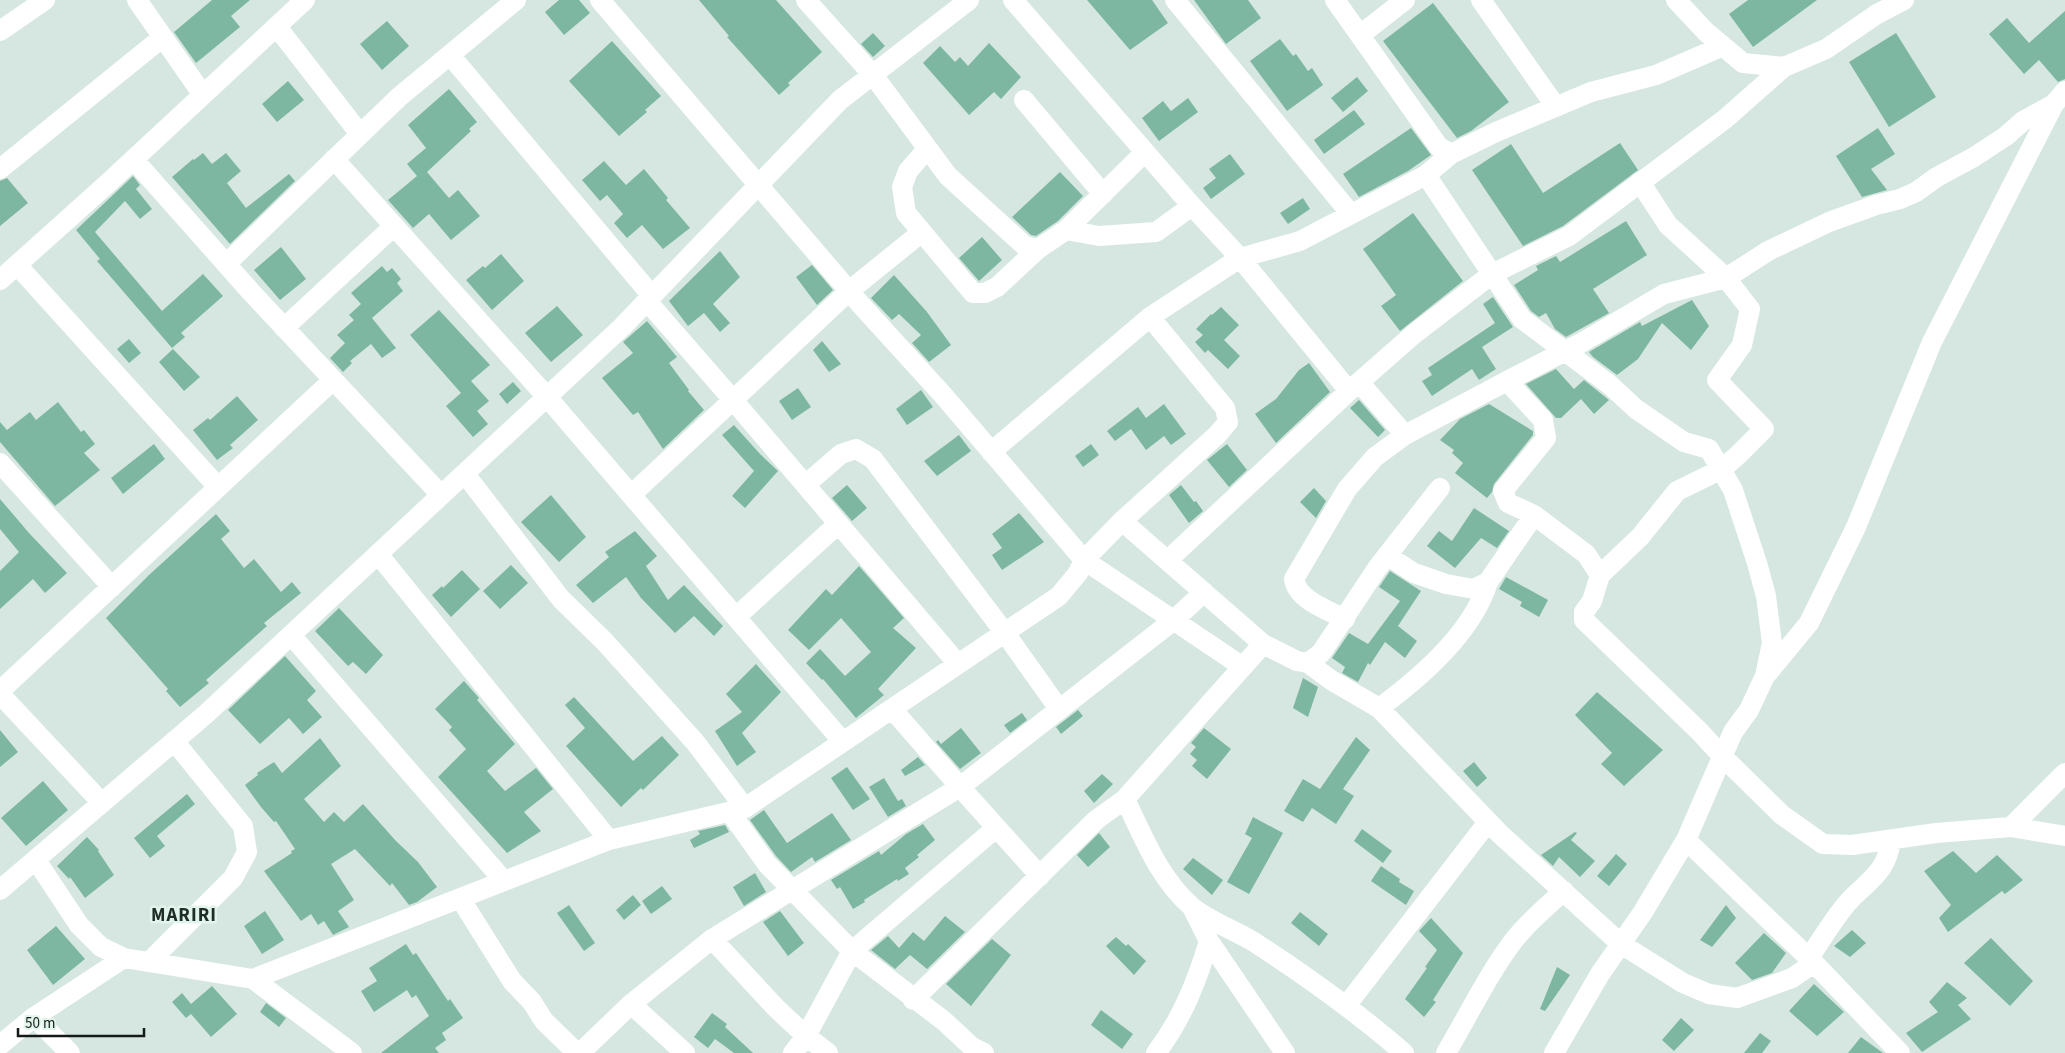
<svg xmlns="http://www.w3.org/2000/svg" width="2065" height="1053" font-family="'Source Sans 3',sans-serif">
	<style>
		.building { fill: #7eb7a1 }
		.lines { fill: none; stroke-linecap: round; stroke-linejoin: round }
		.minor { stroke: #fff; stroke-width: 20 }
		.labels { text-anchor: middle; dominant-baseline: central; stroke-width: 5; stroke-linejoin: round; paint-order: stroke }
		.district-label { font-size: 19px; font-weight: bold; letter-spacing: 1px; fill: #202e28; stroke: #e2f5ed }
	</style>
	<rect width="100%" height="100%" fill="#d5e7e0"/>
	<path class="building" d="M212,0H250L231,16L240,27L196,63L174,32Z
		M559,0H579L590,13L564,35L545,12Z
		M699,0H776L822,52L788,83L790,85L779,95L727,37L729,36Z
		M1087,0H1152L1168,23L1130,50Z
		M1194,0H1248L1261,18L1226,44Z
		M1748,0H1817L1753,47L1729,14Z
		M1433,3L1509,102L1471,131L1457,138L1383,41Z
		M2065,11V79L2058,82L2039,60L2024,74L1989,34L2007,18L2029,43Z
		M387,21L409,46L382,70L360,44Z
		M873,33L885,46L873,57L861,44Z
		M1896,33L1936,97L1889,127L1849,62Z
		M1280,39L1293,56L1296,54L1308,71L1312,68L1323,85L1287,111L1250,61Z
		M612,41L661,96L645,110L647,112L619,136L569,81Z
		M989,43L1021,77L1001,99L994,92L969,115L923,63L940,46L955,62L960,57L968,66Z
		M1357,77L1368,91L1343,112L1331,98Z
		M288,81L304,100L277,122L262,104Z
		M449,89L477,122L469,129L471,131L427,172L449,198L458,190L480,216L451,240L429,214L413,228L388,200L417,176L407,164L426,148L408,125Z
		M1188,98L1198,112L1159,141L1142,118L1163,101L1171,111Z
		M1354,110L1365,124L1324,154L1314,140Z
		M1411,128L1431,155L1408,171L1359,197L1343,174Z
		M1878,128L1895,154L1871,169L1887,190L1862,197L1836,156Z
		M1620,143L1638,170L1563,226L1523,246L1472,170L1511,144L1543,193Z
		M203,153L212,164L226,153L241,171L227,183L246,208L289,174L295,181L230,244L172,177L193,159L194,160Z
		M1230,154L1245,174L1211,199L1203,188L1216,178L1209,169Z
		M604,161L626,185L644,169L668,198L666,200L690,228L663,249L642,225L627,238L614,223L623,214L607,195L600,201L582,180Z
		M1060,172L1083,196L1058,221L1036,236L1031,235L1012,217Z
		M133,176L140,185L136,189L152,209L140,219L125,201L95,232L162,311L203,274L223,296L181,333L185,337L172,348L97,261L100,259L76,230Z
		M7,178L28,203L0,226V181Z
		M1303,198L1310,209L1288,224L1280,213Z
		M1413,213L1463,281L1400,331L1381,306L1396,295L1363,249Z
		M1626,221L1647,255L1593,289L1609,313L1566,337L1555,329L1546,313L1539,317L1531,311L1514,285L1538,270L1536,266L1556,256L1560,262Z
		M982,237L1002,260L979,281L959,258Z
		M281,247L306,279L280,300L254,270Z
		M720,251L740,277L713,304L730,323L720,332L704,313L688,326L669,301Z
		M501,254L524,281L492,310L466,280L483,266L485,268Z
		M812,265L833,290L817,305L796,277Z
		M382,266L387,272L392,268L401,279L397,283L403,291L372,318L396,348L382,358L371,344L350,361L352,363L343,372L330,358L345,343L337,335L354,320L349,315L361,304L351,293Z
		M894,275L927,312L951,345L929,362L912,343L921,335L899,314L892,320L871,298Z
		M1493,297L1513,327L1482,347L1496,369L1479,380L1472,369L1432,396L1422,381L1432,375L1428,368L1495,323L1483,304Z
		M1692,300L1709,326L1691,350L1662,323L1638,359L1617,375L1593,357L1589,352L1640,322L1642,326Z
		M557,306L583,335L551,362L525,333Z
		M1221,307L1239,325L1224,340L1240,356L1228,369L1208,350L1205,353L1195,342L1203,335L1196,329L1211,314L1212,315Z
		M439,310L490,365L471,381L489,401L477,411L488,424L473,437L446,406L461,393L410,335Z
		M647,321L677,357L669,363L689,390L688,391L704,410L663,449L638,412L633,415L602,378L633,353L623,342Z
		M129,339L141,353L129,363L117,349Z
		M822,341L841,364L829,372L813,350Z
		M173,349L200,377L184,391L159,362Z
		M1309,363L1330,392L1276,443L1255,414L1276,399L1299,370Z
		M1556,369L1574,389L1584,380L1609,400L1594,414L1581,399L1561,418H1556L1526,384Z
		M513,382L521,391L507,404L499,394Z
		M798,388L811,407L792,420L779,401Z
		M921,390L933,407L907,425L896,409Z
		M237,396L258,420L230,445L233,448L217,460L193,430L208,418L210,420Z
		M1359,400L1385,430L1378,437L1350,408Z
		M58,402L81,432L84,430L95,444L84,453L100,470L55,506L0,442V422L7,430L30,412L36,420Z
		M1164,404L1186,434L1171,445L1164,436L1146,450L1131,429L1115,441L1107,431L1138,407L1146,418Z
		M1489,404L1533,431V435L1494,484L1492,492L1487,498L1455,473L1463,463L1452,453L1454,450L1440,440L1460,419Z
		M734,425L760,454L778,471L745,508L732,496L754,471L722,435Z
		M959,435L971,451L937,476L924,461Z
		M154,444L165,459L123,494L111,478Z
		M1091,444L1099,455L1083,467L1075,456Z
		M1227,444L1247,470L1229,487L1207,460Z
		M847,485L867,508L852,521L832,498Z
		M1181,485L1194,502L1196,501L1203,511L1189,523L1169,495Z
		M1314,488L1326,501L1316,518L1300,502Z
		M551,495L586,537L559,562L521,522Z
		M0,499L29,533L67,573L45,593L33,579L0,609V571L19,552L0,529Z
		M1474,508L1509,531L1497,548L1481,538L1455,568L1427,546L1439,531L1452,541Z
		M1019,513L1044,542L1002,570L992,555L1002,548L992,534Z
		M216,514L230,531L221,539L244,568L254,559L281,592L292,582L301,593L264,623L267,626L206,680L209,683L180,707L166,691L168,689L106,618L149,575Z
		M635,531L657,556L646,566L668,600L684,585L723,626L714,636L694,616L675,633L641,598L626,577L593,603L576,585L609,557L605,552Z
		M511,565L528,583L500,609L483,591Z
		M859,566L904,618L893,628L916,648L878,689L884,695L856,718L823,679L822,680L806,663L820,649L845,676L871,652L841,618L809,650L788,630L826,589L832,595Z
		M462,570L480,589L451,617L432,595L442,586L443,588Z
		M1390,571L1421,591L1398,626L1417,641L1405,658L1385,642L1370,665L1368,663L1358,682L1342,673L1345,667L1332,658L1349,633L1368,644L1400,601L1379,587Z
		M1506,577L1548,600L1539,617L1520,606L1522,602L1499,589Z
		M339,608L383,655L366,674L353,662L348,666L315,631Z
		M285,656L316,691L307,700L322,717L303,734L289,718L260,744L228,710Z
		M756,664L781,692L742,733L756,752L737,766L715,731L742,712L726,694Z
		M1303,678L1318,687L1308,717L1293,708Z
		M464,681L479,698L477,700L515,744L487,771L505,791L536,768L553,789L524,812L541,831L507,853L438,777L466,749L449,730L452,727L435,709Z
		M1597,692L1663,750L1624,786L1601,764L1612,753L1575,715Z
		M574,697L633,761L662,736L679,755L643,790L641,788L621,807L566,746L585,728L565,705Z
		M1078,710L1083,716L1061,734L1056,727Z
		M1022,713L1027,720L1010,733L1004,725Z
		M961,728L981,753L960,769L936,742L938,740L941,744Z
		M1204,728L1231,749L1207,779L1192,766L1197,760L1190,754L1196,747L1191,743Z
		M0,730L18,752L0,767Z
		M1356,737L1370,750L1343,789L1354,796L1336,824L1312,808L1303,822L1284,811L1303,779L1320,789Z
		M320,738L341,766L304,799L324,822L334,812L344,822L363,804L396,841L418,862L437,887L417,902L409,905L392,883L390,886L355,849L331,864L354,900L338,911L349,927L333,935L324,921L318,925L311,914L301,921L264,871L292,853L291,851L295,849L276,821L274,822L261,807L245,785L258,775L257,773L274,762L282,773Z
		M918,757L925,765L905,776L901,770Z
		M1474,762L1487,778L1477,787L1463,771Z
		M847,767L870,799L853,810L831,778Z
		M1102,774L1113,784L1094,803L1084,791Z
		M884,778L898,801L902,799L906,806L888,817L869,787Z
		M43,781L68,810L26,846L1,818Z
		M187,794L195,804L157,836L165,846L150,858L134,838Z
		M764,810L787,843L832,813L851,840L815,862L812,857L791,872L776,856L750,820Z
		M1253,817L1283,833L1249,894L1227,882L1252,838L1245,834Z
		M923,824L935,840L917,855L919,857L905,868L909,874L898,881L897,879L864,900L865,902L853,909L840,887L837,889L831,880L879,851L881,855L906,834Z
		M725,825L729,832L694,848L690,840L700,834L698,831Z
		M1362,829L1392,851L1383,863L1354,841Z
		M1575,832L1577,833L1571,840L1595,861L1580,877L1559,857L1553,866L1541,855Z
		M1099,833L1110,847L1088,867L1077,855Z
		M87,837L99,850L98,851L114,875L85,898L70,877L69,879L57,866Z
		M1953,851L1976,873L1997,855L2023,880L2005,894L2002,891L1948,932L1939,918L1951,905L1924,871Z
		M1616,854L1627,864L1609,886L1597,876Z
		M1193,858L1223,880L1212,895L1183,869Z
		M1381,866L1400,879L1399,882L1414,891L1406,905L1371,881Z
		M755,873L766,892L744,906L733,887Z
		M662,886L672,899L651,914L642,901Z
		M633,895L641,905L624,920L616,910Z
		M569,905L595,943L584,951L557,913Z
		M1726,905L1736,918L1712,947L1700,940Z
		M265,911L284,940L262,954L244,926Z
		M780,911L804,943L788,956L763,922Z
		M1300,912L1328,934L1319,946L1291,923Z
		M945,916L965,932L927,969L910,955L895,969L871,950L888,936L899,948L913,932L924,941Z
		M1431,918L1463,953L1433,1000L1436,1002L1424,1017L1405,999L1427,968L1425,967L1437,950L1419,931Z
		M56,926L85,959L53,985L27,950Z
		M1852,930L1866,943L1850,957L1834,946Z
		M1764,933L1786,953L1772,973L1752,980L1735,963Z
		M1116,937L1126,946L1128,944L1146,961L1134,975L1106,946Z
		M1991,938L2033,981L2010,1006L1964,963Z
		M992,939L1011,955L971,1006L946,984Z
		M406,944L413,955L416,953L448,1001L450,999L463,1018L442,1033L446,1040L435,1048L439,1053H381L429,1016L416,995L412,998L407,990L374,1012L361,991L377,981L369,968Z
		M1557,967L1570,975L1545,1011L1540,1009Z
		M1947,982L1967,998L1958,1005L1971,1019L1922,1052L1906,1033L1938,1012L1929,1002Z
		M1814,984L1844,1012L1817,1036L1789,1011Z
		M212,986L237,1014L211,1037L191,1014L186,1018L172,1002L182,993L191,1004Z
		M266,1003L286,1018L279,1027L260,1012Z
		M1101,1010L1133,1034L1122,1049L1091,1025Z
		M712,1013L727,1024L725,1027L753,1053H734L715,1039L708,1048L694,1037Z
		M1681,1018L1694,1030L1674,1051L1662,1040Z
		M1760,1033L1771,1041L1762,1053H1744Z
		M1861,1037L1883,1053H1848Z"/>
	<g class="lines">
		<path class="minor" d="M137,0L203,95
			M600,0L861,305L943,395L1084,560L1243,667
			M806,0L873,75L948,176L1025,246L1038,249L1066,230L1099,236L1156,232L1192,206
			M1013,0L1192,206L1240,258L1349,391
			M1175,0L1350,213
			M1335,0L1439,147L1451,154L1496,132L1591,92L1656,75L1723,46
			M1481,0L1556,107
			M1676,0L1706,32L1743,63L1784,67L1826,49L1877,14L1904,0
			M277,27L360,134
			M0,31L45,0
			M1360,35L1405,0
			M450,55L652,296
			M1024,100L1103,194
			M927,149L908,171L902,187L906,213L973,293H985L997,287L1038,249
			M1451,154L1426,175L1522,319L1610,385L1636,409L1684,442L1709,449L1733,490L1757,563L1766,596L1772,643L1765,676L1749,710L1733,732L1686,840L1643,912L1600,974L1554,1053
			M334,159L547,397L843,742
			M134,160L251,292L441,495
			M0,169L163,37
			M1640,182L1668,225L1726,278L1750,309L1742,345L1717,380L1764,429L1738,455L1722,469L1677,491L1640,537L1600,575L1592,601L1584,612V620L1699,731L1723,757L1782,815L1823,844L1852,845L1936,833L2011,827L2065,836
			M1066,230L1145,152
			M226,264L399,97L516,0
			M17,265L218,487
			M0,280L107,184L305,0
			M647,301L733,400L849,291L922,232
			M284,328L394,226
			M1359,382L1405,435
			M991,452L1150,317L1240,258L1300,241L1426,175
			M0,463L112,587
			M465,474L561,599L605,642L695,742L745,808
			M805,485L841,454L856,449L873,459L1005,633L1059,709
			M631,495L733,400L958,664
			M1122,521L1263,644L1297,661L1308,663L1331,680L1379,708C1420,678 1473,632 1488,582
			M378,554L609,840
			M1388,556L1414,573L1446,584L1474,589L1488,582L1534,515
			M1168,560L1349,391L1414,334L1492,274L1569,236L1725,119L1784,67
			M1600,575L1586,554L1534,515L1508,503L1503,491L1546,438L1543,420L1507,381L1581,343L1664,294L1726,278L1768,251L1829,222L1876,205L1900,199L1916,192L1937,177L1974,157L2006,136L2023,121L2054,104L2065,91
			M736,617L838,524
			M1345,619C1328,610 1297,600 1294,579L1347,489L1375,457L1405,435L1507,381
			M291,635L504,881
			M1308,663L1321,653L1378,567L1440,488
			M1767,674L1809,623L1856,527L1932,342L2054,104
			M0,691L333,380
			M0,694L102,803
			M1379,708L1500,834L1621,944L1683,983L1709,994L1737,998L1792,978L1814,963
			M1125,799C1143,836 1159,878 1191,906C1205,919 1236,931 1254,942C1306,976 1357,1012 1404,1053
			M730,812L767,864L852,951L944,1021L972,1047L984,1053
			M2011,827L2065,773
			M1686,840L1814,963L1900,1053
			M36,860L79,925L101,947L124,958L253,979L352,1053
			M1040,876L960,787L1174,620L1204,592
			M0,890L206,714L622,327L840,100L969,0
			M460,898L512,981L532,1002L544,1021L577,1053
			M1192,907L1209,941L1285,1053
			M712,939L776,1008L806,1036L852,951L996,828
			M1809,958C1822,939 1834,918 1849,901C1869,880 1887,872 1891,840
			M149,962L233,878L247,852L243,826L174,741
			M253,979L609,840L745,808L1059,596L1078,573L1084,560L1122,521L1217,435L1228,422L1225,408L1150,317
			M913,1000L1096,820L1125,799L1263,644
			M631,1004L685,1053
			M1346,1006L1488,822
			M34,1017L70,1053
			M0,1045L34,1017L124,958
			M580,1053L631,1004L712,939L960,787L892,709
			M793,1053L806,1036L828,1053
			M1156,1053C1182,1019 1197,981 1209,941
			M1446,1053C1468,1016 1488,974 1514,940C1529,921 1547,906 1564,891"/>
	</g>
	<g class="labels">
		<g class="district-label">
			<text x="184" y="915">MARIRI</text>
		</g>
	</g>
	<path d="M18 1028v8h126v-8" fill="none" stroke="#141a17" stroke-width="2.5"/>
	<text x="25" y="1028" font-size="15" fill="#141a17" stroke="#e2f5ed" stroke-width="4" paint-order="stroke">50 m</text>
</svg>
